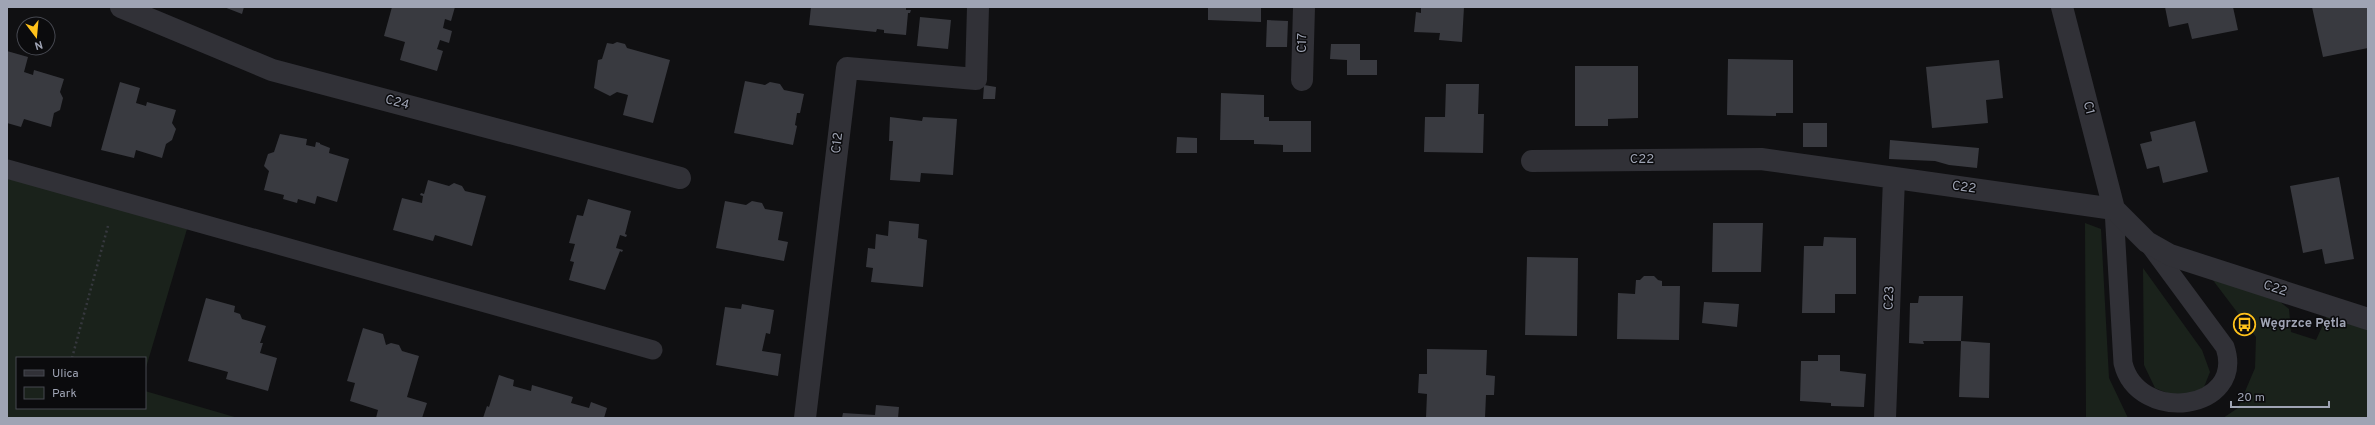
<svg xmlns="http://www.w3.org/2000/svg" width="2375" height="425" font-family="Overpass,sans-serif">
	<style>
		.green { fill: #1a221b }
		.building { fill: #393a40 }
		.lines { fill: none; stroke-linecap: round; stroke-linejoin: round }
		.path { stroke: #36383e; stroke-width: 2.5; stroke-dasharray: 2 3; stroke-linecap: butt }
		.lane { stroke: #313137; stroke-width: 19 }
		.street { stroke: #313137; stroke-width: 22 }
		.labels { text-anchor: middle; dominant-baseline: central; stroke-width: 3; stroke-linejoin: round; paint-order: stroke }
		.street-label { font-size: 13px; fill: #9fa4b4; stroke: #0b0b0d }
		.poi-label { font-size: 13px; font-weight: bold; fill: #9fa4b4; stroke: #0b0b0d; text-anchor: start }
	</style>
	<rect width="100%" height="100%" fill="#101012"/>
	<path class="green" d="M7,177L187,229L145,371V358H17V408H145V391L238,418H7Z
		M2085,223L2101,229L2109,378L2128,418H2086Z
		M2143,268L2202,350L2210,372L2204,387L2184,400L2155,388L2144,365Z
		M2212,279L2268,292L2289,309L2291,332L2316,340L2327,316L2368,330V418H2223L2238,408L2255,368L2256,337Z"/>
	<path class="building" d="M224,7H244L242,14Z
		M392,7H455L451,21L445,19L443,28L452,31L449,43L440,40L437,49L443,51L437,71L400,60L405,42L384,36Z
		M811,7H906V10H911L910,13H908L906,35L884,33V30L877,29L876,32L809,25Z
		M1208,7H1261V22L1208,20Z
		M1421,7H1464L1462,42L1439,40L1440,33L1414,32L1416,12L1421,13Z
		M2165,7H2233L2238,30L2192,39L2188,23L2169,27Z
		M2312,7H2368V48L2323,57Z
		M920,17L951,20L948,49L917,46Z
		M1267,20L1288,21L1287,47H1266Z
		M617,42L625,44L627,48L670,60L653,123L623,115L628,95L617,92L610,96L594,88L598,60L602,59L607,43L613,44Z
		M1331,44H1360V60H1377V75H1347V60L1330,59Z
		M7,51L28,57L24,72L33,75L34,70L64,79L60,92L63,98L60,110L54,113L51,127L24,119L21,127L7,123Z
		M1728,59L1793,60V113H1776V116L1727,115Z
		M1999,60L2003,98L1986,100L1988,123L1932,128L1926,67Z
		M1575,66H1638V118L1608,119V126H1575Z
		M745,81L765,85L770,82L780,84L784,90L804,94L800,113H797L795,125L797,126L793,145L734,133Z
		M120,82L140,88L136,103L146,106L147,102L176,110L172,123L176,129L172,140L166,144L162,158L136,150L134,158L101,150Z
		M1446,84H1479L1478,114H1484L1483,153L1424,152L1425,117H1445Z
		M984,85L996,87L995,99H983Z
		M1221,93L1264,95V117H1269V121H1311V152H1283V145L1254,144V140H1220Z
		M890,117L922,121L923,117L957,119L953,175L921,173L920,182L890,180L893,141H889Z
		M2195,121L2208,172L2163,183L2159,166L2147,169L2140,144L2152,141L2150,132Z
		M1803,123H1827V147H1803Z
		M280,134L307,139L306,145L315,147L316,142L320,143V144L330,148L329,153L349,159L337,202L317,196L315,204L298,199L297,203L283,199L284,195L264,190L269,171L264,166L268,154L274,152Z
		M1177,137L1197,138V153H1176Z
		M1890,140L1979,148L1977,168L1949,165L1935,161L1889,159Z
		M2339,177L2354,259L2325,264L2322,249L2303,253L2290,186Z
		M428,180L449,186L454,183L462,186L465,191L486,196L472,246L435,235L433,241L393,230L402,198L422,203L423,196L420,195L421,193L424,194Z
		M588,199L631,211L625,234L627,235L626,237L620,235L616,248L623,250L622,252L620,251L605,290L569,280L574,262L570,261L575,244L569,243L577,215L583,216Z
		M725,201L746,205L752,201L762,203L765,209L783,212L778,240L788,242L784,261L716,248Z
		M889,221L919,224L918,238L927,240L923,287L871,282L873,268L866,267L868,248L875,249L876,234L888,236Z
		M1713,223H1763L1761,272H1712Z
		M1824,237L1856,238V294H1835V313H1802L1804,246H1823Z
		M1527,257L1578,258L1577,336L1525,335Z
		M1644,276H1654L1658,280L1662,281V286H1680L1679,340L1617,339L1618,293L1635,294L1636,280H1640Z
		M1919,296H1963L1961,341H1923L1924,344L1909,343L1910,303H1918Z
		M206,298L235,306L234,312L240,314L242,319L266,326L260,343H263L260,353L277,358L268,391L226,379L228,372L188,361Z
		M1704,302L1739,304L1737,327L1702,323Z
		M742,304L774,310L770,334L766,333L762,351L781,354L778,376L716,365L725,307L741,309Z
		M363,328L383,334L386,345L391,343L399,345L402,351L419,356L407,397L427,403L422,418H376L378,410L350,401L355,383L347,381Z
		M1961,341L1990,343L1989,398L1959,397Z
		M1427,349L1487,350L1486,375L1495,376L1494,395H1486L1485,418H1426L1427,394L1418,393L1419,374H1427Z
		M1818,355H1840V371L1866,374L1864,407L1831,406V403L1800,401L1801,361H1818Z
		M499,375L514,380L513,386L531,391L532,385L573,397L571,403L589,408L591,402L607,408L604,418H483L487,406L489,407Z
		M876,405L899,407L898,418H842L843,413L875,415Z"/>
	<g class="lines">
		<path class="path" d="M72,358L108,226"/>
		<path class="lane" d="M7,169L653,350
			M2114,209L2123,363C2138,425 2246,411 2225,347L2149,244"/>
		<path class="street" d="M121,7L272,70L680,178
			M2062,7L2114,209
			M1302,80L1304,7
			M1532,161L1761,159L2114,209L2147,242L2170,255L2368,319
			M805,418L847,68L976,79L978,7
			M1885,418L1894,178"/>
	</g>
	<defs>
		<symbol id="bus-ring" viewBox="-11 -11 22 22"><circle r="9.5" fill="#0b0b0d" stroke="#ffc21b" stroke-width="1.5"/><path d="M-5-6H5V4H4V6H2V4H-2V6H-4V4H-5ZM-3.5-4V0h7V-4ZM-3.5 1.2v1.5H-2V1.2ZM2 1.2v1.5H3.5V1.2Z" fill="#ffc21b"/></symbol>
	</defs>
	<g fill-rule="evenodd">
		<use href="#bus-ring" x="2232" y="312" width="25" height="25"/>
	</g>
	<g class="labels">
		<g class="street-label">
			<text transform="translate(1303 43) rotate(-88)">C17</text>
			<text transform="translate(397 103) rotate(15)">C24</text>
			<text transform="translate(2088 108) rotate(75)">C1</text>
			<text transform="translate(838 143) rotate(-83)">C12</text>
			<text x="1642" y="160">C22</text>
			<text transform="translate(1964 188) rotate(8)">C22</text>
			<text transform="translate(2275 289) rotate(18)">C22</text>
			<text transform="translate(1890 298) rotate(-88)">C23</text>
		</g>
		<g class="poi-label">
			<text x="2260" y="324">Węgrzce Pętla</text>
		</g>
	</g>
	<rect width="2375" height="425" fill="none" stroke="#9fa4b4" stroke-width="16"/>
	<rect x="16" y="357" width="130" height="52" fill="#0b0b0d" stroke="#464850"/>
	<rect x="24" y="370" width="20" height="6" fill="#313137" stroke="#464850"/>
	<text x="52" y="377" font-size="12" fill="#9fa4b4">Ulica</text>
	<rect x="24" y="387" width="20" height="12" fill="#1a221b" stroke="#464850"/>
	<text x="52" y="397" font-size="12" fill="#9fa4b4">Park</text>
	<g transform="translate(36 36) rotate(164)"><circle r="19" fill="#0b0b0d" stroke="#464850"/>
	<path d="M0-3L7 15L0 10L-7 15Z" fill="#ffc21b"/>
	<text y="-6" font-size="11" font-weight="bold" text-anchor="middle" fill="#9fa4b4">N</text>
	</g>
	<path d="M2231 401v6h98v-6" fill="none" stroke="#9fa4b4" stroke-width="2"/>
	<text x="2237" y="401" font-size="12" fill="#9fa4b4" stroke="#0b0b0d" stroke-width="3" paint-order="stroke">20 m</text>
</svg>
